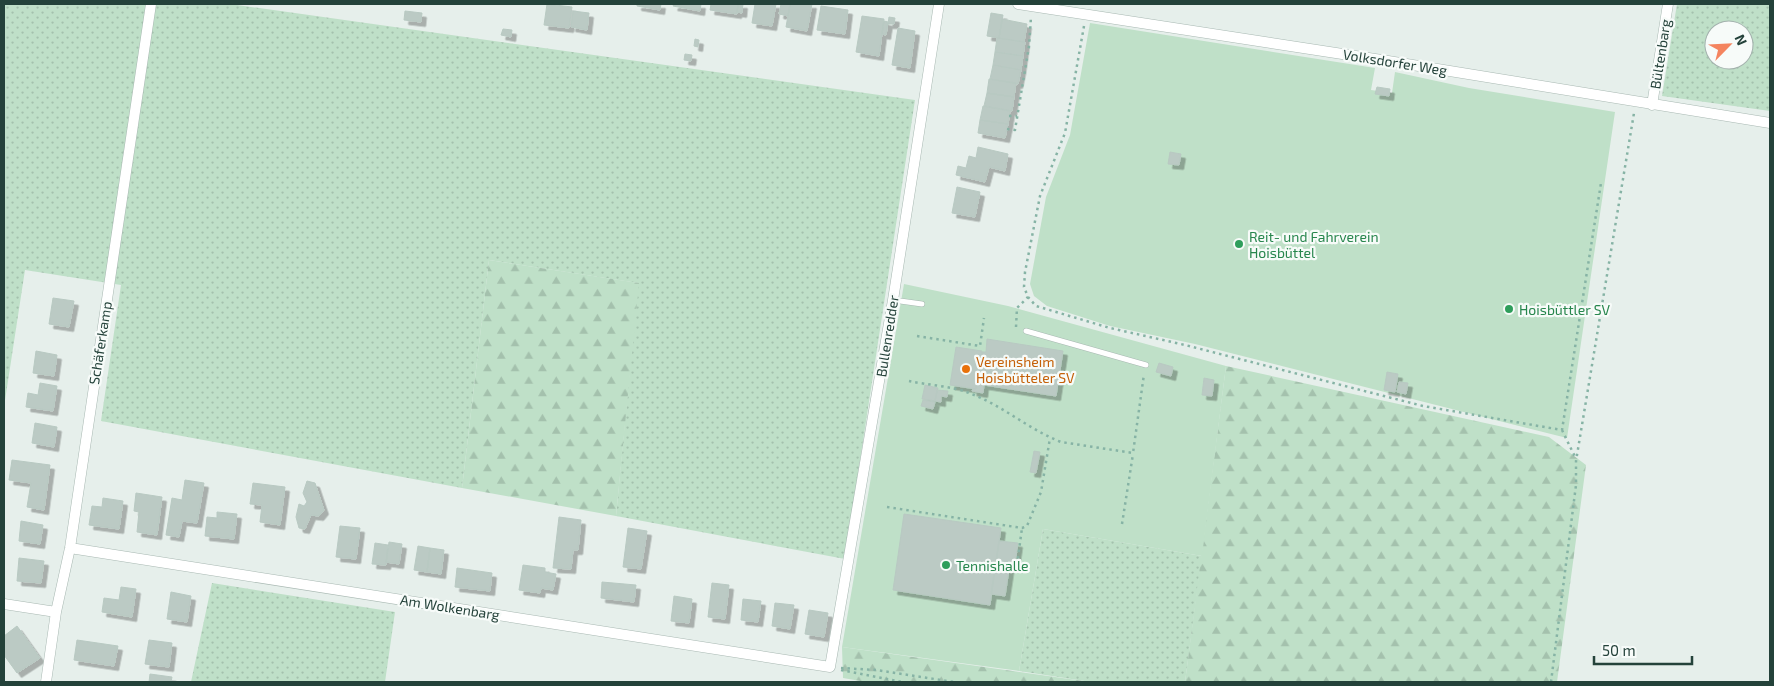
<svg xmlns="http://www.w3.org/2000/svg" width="1774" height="686" font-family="'Exo 2',sans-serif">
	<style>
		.grass { fill: url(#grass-dots); fill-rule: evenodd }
		.forest { fill: url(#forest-firs) }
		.garden { fill: #bfe0c8 }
		.building { fill: #bbcac4; stroke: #b8c9c2; filter: url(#shadow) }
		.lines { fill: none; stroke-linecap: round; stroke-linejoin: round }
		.service-casing { stroke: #a8b8b2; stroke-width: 6 }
		.minor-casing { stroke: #a8b8b2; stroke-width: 11 }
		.path { stroke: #86b3a5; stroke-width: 2.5; stroke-dasharray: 2.5 4; stroke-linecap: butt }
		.service { stroke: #fff; stroke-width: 5 }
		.minor { stroke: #fff; stroke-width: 10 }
		.leisure-dot { fill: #2e9e5b; stroke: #f7fbf9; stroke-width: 2 }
		.food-dot { fill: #e8710a; stroke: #f7fbf9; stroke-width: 2 }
		.labels { text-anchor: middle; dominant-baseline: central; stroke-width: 4.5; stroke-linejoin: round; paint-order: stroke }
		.street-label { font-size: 14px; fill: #24423a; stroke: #f7fbf9 }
		.leisure-label { font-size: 14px; fill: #27864d; stroke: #f7fbf9; text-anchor: start }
		.food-label { font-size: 14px; fill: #c56008; stroke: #f7fbf9; text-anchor: start }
	</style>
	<defs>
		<pattern id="grass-dots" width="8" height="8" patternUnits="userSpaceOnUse" patternTransform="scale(1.25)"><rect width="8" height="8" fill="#bfe0c8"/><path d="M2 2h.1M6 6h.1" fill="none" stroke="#a4c1ad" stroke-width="1.8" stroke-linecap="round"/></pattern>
		<pattern id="forest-firs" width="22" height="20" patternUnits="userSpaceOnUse" patternTransform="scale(1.25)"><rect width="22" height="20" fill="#bfe0c8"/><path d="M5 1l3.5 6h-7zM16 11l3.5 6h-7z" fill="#a4c1ad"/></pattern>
		<filter id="shadow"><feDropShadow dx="4.5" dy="4.5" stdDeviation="0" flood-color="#0004"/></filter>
	</defs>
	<rect width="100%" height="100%" fill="#e6efeb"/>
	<path class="grass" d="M4,4H230L915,100L845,559L616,516L638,283L489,260L462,488L101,421L121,285L25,270L4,407Z
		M1677,4H1770V111L1662,96ZM1714,30H1744V60H1714Z
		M1043,529L1202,556L1185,682H1091L1019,671Z
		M212,583L395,612L385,682H191Z"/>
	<path class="forest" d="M489,260L639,283L616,516L462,488Z
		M1226,366L1549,437L1586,465L1557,682H1185Z
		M842,647L1091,682H866L843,678Z"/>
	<path class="garden" d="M1090,23L1375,68L1371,90L1392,93L1395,72L1469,88L1615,112L1567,438L1195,344L1110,326L1047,306L1034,296L1030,284L1046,197L1070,135Z
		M904,284L1008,306L1226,366L1202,556L1043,529L1019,671L842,647Z"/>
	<path class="building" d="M547,4L572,7L569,28L544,25Z
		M637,4H661L660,10L637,6Z
		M674,4H701L700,11L673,6Z
		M711,4H738L737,14L710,10Z
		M738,4H743L742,13L737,12Z
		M755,4H776L772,26L752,23Z
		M781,4H790L788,16L779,14Z
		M790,4H812L807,31L786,27Z
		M821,6L848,10L845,34L817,30Z
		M405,11L422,13L421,22L404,20Z
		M573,11L589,13L587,30L571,27Z
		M991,13L1003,15L999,38L987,36Z
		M862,16L884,19L879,56L856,52Z
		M889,17L895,18L894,24H888Z
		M1002,19L1027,24L1024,42L999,38Z
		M884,21L888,22L886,35L882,34Z
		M898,28L915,31L910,68L892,65Z
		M503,29L512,30L511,37L501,35Z
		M997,38L1025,42L1023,56L995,52Z
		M695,39L699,40L698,47L694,46Z
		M995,52L1023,56L1021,70L993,65Z
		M685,54L692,55L691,61L684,60Z
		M993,65L1021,70L1018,84L990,79Z
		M989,79L1016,83L1014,97L987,93Z
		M1377,87L1390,89L1389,96L1375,94Z
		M987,93L1014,97L1012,111L984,106Z
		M983,106L1010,111L1008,124L980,120Z
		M980,120L1008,124L1005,138L978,133Z
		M978,147L1008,154L1005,171L989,167L985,182L956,175L958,166L966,168L969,156L976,158Z
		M1170,152L1181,154L1179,165L1168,164Z
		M957,187L980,192L975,217L952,213Z
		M53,298L74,301L69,327L49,324Z
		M987,339L1063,351L1056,396L984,385L983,393L972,391L973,389H976L982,352H986Z
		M956,347L982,351L976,389L950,385Z
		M36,351L57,355L54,376L33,373Z
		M1159,363L1173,367L1171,376L1156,372Z
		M1387,372L1398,374L1395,392L1384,390Z
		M1204,378L1214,380L1212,396L1202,395Z
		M1399,382L1408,383L1406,394L1397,392Z
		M40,383L57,386L53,411L26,407L28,393L38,395Z
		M925,385L938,388L935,401L922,399Z
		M937,390L948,391L947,397L941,396V402L935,401Z
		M923,400L935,402L933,409L921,406Z
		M35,423L57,427L54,447L32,443Z
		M1034,451L1040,452L1036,473L1030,472Z
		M12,460L50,465L44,510L27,507L31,483L9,480Z
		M185,480L204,483L197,523L182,521L179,537L166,535L172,498L182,500Z
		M307,481L315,483L324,510L319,516L311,515L305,529L299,528L296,517L299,504L304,506L307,502L303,493Z
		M253,483L285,487L280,525L260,522L262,505L250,504Z
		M136,493L162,497L157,535L137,532L139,512L134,511Z
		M103,498L123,501L119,529L89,525L92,506L102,507Z
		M217,512L237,514L234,539L205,536L207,517L217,518Z
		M904,514L1001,528L990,605L893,590Z
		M559,517L581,520L578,550H573L571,569L553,568Z
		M21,521L43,525L40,544L19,541Z
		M340,526L360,528L356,559L336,557Z
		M628,528L647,531L641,569L623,567Z
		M999,541L1018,543L1015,564L1010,563L1005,596L991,594Z
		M389,542L402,544L399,564L386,562Z
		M375,543L388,545L386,565L372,564Z
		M418,546L430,548L427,572L414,570Z
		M430,548L444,550L441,574L427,572Z
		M19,558L44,561L41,583L17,581Z
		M523,565L545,568V572L556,574L553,590L541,588L540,593L519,590Z
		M457,568L492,573L490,591L455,587Z
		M602,582L636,585L634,602L601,598Z
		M712,583L729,585L725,619L708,617Z
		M121,587L136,589L132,617L102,612L104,598L119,600Z
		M171,592L191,596L187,622L167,619Z
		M674,596L692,599L689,623L671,621Z
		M743,599L761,601L758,622L741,620Z
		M775,603L794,605L790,629L772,626Z
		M809,610L828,613L824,637L805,634Z
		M17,626L40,658L17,673L4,655V636Z
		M77,640L118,646L114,666L74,660Z
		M149,640L172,643L169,667L145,664Z
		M150,674L172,677L171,682H149Z"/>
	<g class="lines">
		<defs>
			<path id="service" d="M893,300L922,304
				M1026,331L1146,365"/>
			<path id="minor" d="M1018,4L1388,61L1770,123
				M1652,105L1668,4
				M70,548L830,667L893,300L939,4
				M4,604L56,612
				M46,682L56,612L70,548L151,4"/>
		</defs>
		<use href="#service" class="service-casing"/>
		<use href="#minor" class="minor-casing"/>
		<path class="path" d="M1084,26L1065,133L1040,196L1025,272L1024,287L1028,297L1036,306L1110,328L1185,345L1423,406L1562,430L1601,183
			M1009,116H1017
			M1007,129L1015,130L1029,46L1031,17
			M1016,327L1017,308L1028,297
			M917,336L980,346L984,318
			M909,381C927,385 952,386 969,393C1002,405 1028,429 1061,442L1133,453L1144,374
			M1562,430L1576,459
			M887,507L1022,528L1027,526L1041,492L1050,438
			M1122,524L1133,454
			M1017,565L1022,528
			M841,668L876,670L954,682
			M841,670L902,682
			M1551,682L1576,485V461L1634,113"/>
		<use href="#service" class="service"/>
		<use href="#minor" class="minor"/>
	</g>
	<g class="leisure-dot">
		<circle cx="1239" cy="244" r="5"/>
		<circle cx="1509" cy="309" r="5"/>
		<circle cx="946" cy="565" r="5"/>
	</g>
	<circle class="food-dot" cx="966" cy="369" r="5"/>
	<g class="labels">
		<g class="street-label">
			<text transform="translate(1660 54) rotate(-81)">Bültenbarg</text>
			<text transform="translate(1395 62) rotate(9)">Volksdorfer Weg</text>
			<text transform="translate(887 336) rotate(-81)">Bullenredder</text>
			<text transform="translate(100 343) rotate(-81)">Schäferkamp</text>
			<text transform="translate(450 607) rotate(9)">Am Wolkenbarg</text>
		</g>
		<g class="leisure-label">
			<text x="1249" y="236">Reit- und Fahrverein<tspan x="1249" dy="16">Hoisbüttel</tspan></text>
			<text x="1519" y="309">Hoisbüttler SV</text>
			<text x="956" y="565">Tennishalle</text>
		</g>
		<g class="food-label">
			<text x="976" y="361">Vereinsheim<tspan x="976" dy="16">Hoisbütteler SV</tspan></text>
		</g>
	</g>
	<rect width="1774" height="686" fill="none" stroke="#24423a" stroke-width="10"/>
	<g transform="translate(1729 45) rotate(66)"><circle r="24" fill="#f7fbf9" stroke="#a3b1ad"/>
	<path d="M0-4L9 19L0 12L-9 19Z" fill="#f4845f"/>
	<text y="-8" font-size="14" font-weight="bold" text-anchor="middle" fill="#24423a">N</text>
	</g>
	<path d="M1594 656v8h98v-8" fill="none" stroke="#24423a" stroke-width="2.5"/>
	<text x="1602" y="656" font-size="15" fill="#24423a" stroke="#f7fbf9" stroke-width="4" paint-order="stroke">50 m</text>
</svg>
